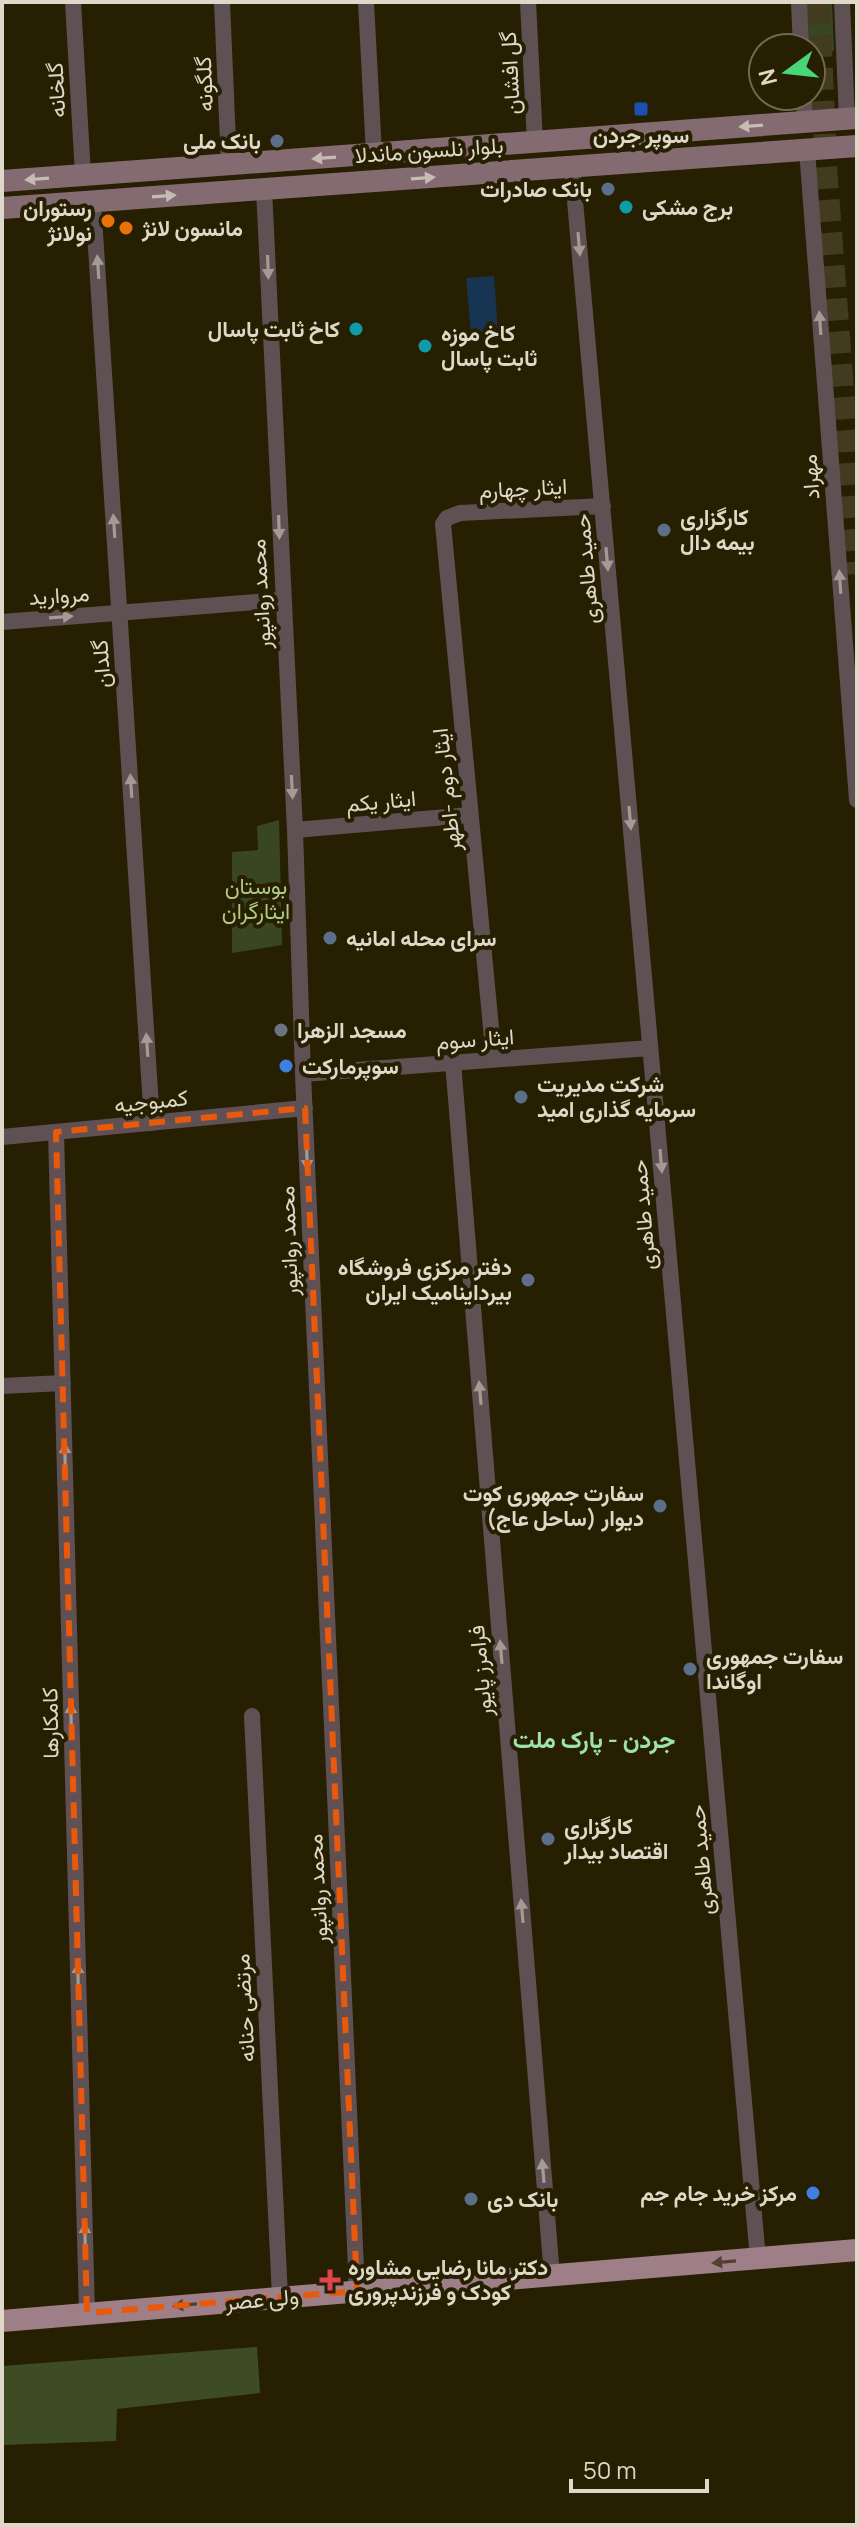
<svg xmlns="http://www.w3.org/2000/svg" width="859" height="2527" font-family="Manrope,Vazirmatn,sans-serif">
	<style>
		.green { fill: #394622 }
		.forest { fill: #3e4c23 }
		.water { fill: #173452 }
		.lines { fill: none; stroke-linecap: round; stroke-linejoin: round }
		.trunk-tunnel { stroke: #423b20; stroke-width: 22; stroke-dasharray: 22 11; stroke-linecap: butt }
		.minor { stroke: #5f5054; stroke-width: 16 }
		.secondary { stroke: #836b71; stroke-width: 22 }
		.primary { stroke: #9e7f88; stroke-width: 22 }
		.oneway { fill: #c6bdb2 }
		.oneway2 { fill: #a49b93 }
		.oneway3 { fill: #514131 }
		.marked { fill: none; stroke: #e8590c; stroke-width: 6; stroke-dasharray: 16 10; stroke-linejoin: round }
		.transit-dot { fill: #1a4fb4; stroke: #271f02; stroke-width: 3 }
		.service-dot { fill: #5c6f8a; stroke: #271f02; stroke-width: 3 }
		.culture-dot { fill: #0f9aa8; stroke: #271f02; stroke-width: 3 }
		.food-dot { fill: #e8710a; stroke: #271f02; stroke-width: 3 }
		.worship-dot { fill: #6b7280; stroke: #271f02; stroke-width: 3 }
		.shop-dot { fill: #3f7fe0; stroke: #271f02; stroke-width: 3 }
		.health-dot { fill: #e0444e; stroke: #271f02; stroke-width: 3 }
		.labels { text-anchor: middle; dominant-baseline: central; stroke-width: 8; stroke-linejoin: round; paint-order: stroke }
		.street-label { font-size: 22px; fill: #ddd8c7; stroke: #271f02 }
		.poi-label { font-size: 22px; font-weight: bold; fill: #ddd8c7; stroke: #271f02; text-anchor: start }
		.park-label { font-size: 22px; fill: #b0c985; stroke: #271f02 }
		.neighbourhood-label { font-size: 24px; font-weight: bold; fill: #9de2ad; stroke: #271f02 }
	</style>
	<rect width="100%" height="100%" fill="#271f02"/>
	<path class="green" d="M804,2H832L834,51L811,52V48H806Z
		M279,820L282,945L232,953V852L258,850L257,826Z"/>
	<path class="forest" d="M257,2347L260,2393L117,2409L116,2441L2,2445V2366Z"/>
	<path class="water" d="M494,276L498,331L471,334L466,278Z"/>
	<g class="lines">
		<path class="trunk-tunnel" d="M819,2L826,166L857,574"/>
		<path class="minor" d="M73,2L83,175
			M222,2L229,165
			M366,2L374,154
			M528,2L535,142
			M799,2L801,48
			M842,2L847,119
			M804,96L805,122
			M807,150L857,800
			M572,167L758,2259
			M264,189L295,830L303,1074L357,2291
			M93,201L152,1123
			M2,622L282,600
			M295,830L470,815
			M494,1059L443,524L447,518L460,513L603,506
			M453,1062L552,2276
			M303,1074L650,1048
			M56,1132L87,2313
			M2,1137L305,1108
			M2,1386L63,1383
			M252,1716L280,2297"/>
		<path class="secondary" d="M2,181L857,118
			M2,208L857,146"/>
		<path class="primary" d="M2,2321L857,2250"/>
	</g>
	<defs><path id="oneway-solid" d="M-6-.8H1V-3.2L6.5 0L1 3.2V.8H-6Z" transform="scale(2)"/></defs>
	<g class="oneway">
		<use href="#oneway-solid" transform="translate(751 126) rotate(176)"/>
		<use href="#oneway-solid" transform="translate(324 158) rotate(176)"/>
		<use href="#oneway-solid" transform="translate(423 178) rotate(-4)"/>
		<use href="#oneway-solid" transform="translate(37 179) rotate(176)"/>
		<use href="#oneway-solid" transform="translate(164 196) rotate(-4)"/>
	</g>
	<g class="oneway2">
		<use href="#oneway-solid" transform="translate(579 244) rotate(85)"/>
		<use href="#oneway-solid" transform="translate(98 267) rotate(-94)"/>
		<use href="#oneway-solid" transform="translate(268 267) rotate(88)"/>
		<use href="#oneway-solid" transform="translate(820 323) rotate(-94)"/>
		<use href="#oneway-solid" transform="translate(114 526) rotate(-94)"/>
		<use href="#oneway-solid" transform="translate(279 527) rotate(88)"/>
		<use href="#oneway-solid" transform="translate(607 559) rotate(85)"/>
		<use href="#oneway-solid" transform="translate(840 582) rotate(-94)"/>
		<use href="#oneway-solid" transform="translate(61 617) rotate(-4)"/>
		<use href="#oneway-solid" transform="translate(131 786) rotate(-94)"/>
		<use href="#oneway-solid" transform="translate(292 787) rotate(87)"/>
		<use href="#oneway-solid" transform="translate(630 818) rotate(85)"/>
		<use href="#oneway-solid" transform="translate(147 1045) rotate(-94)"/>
		<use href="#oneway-solid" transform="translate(307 1158) rotate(88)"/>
		<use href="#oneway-solid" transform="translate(661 1161) rotate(85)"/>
		<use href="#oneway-solid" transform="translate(480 1393) rotate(-95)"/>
		<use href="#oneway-solid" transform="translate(65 1455) rotate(-91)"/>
		<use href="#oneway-solid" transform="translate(501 1652) rotate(-95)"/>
		<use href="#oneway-solid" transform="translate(71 1715) rotate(-91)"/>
		<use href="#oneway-solid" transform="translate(522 1911) rotate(-95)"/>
		<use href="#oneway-solid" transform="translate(78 1975) rotate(-91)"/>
		<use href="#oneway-solid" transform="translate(543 2171) rotate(-95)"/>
		<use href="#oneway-solid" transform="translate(85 2235) rotate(-91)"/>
	</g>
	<g class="oneway3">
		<use href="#oneway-solid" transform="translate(724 2262) rotate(175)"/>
		<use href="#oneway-solid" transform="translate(185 2305) rotate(175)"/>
	</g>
	<path class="marked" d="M305,1108L357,2291L87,2313L56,1132Z"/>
	<rect class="transit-dot" x="633" y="101" width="16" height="16" rx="4"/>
	<g class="service-dot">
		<circle cx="277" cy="141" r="8"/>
		<circle cx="608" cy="189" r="8"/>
		<circle cx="664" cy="530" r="8"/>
		<circle cx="330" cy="938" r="8"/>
		<circle cx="521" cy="1097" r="8"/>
		<circle cx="528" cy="1280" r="8"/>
		<circle cx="660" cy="1506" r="8"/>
		<circle cx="690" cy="1669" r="8"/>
		<circle cx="548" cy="1839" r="8"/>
		<circle cx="471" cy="2199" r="8"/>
	</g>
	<g class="culture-dot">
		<circle cx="626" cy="207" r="8"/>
		<circle cx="356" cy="329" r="8"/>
		<circle cx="425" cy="346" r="8"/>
	</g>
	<g class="food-dot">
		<circle cx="108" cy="221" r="8"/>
		<circle cx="126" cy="228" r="8"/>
	</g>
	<circle class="worship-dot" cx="281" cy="1030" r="8"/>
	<g class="shop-dot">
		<circle cx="286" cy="1066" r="8"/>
		<circle cx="813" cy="2193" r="8"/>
	</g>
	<path class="health-dot" d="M326 2268h8v8h8v8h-8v8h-8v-8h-8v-8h8z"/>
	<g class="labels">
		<g class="street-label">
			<text transform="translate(510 73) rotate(-93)">گل‌ افشان</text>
			<text transform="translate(204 84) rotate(-92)">گلگونه</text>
			<text transform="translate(56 90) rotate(-93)">گلخانه</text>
			<text transform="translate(429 150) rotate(-4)">بلوار نلسون ماندلا</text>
			<text transform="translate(810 477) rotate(-94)">مهراد</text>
			<text transform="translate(523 488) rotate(-3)">ایثار چهارم</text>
			<text transform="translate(586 569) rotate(-95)">حمید طاهری</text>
			<text transform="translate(260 594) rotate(-93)">محمد روانپور</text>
			<text transform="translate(59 595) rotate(-4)">مروارید</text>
			<text transform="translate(101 664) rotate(-94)">گلدان</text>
			<text transform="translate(446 790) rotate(-96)">ایثار دوم -اطهر</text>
			<text transform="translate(381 801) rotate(-5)">ایثار یکم</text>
			<text transform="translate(475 1039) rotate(-4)">ایثار سوم</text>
			<text transform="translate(151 1101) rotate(-6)">کمبوجیه</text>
			<text transform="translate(643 1215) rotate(-95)">حمید طاهری</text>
			<text transform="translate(288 1241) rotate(-92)">محمد روانپور</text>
			<text transform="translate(480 1671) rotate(-95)">فرامرز پایور</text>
			<text transform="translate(50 1723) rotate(-91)">کامکارها</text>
			<text transform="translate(701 1860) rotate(-95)">حمید طاهری</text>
			<text transform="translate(317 1889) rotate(-93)">محمد روانپور</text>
			<text transform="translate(244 2008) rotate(-93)">مرتضی حنانه</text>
			<text transform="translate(262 2299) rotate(-5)">ولی عصر</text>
		</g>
		<g class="poi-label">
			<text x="641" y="135" text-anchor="middle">سوپر جردن</text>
			<text x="261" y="141" text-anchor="end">بانک ملی</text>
			<text x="592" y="189" text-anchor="end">بانک صادرات</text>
			<text x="642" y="207">برج مشکی</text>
			<text x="92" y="208" text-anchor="end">رستوران<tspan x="92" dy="25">نولانژ</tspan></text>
			<text x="142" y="228">مانسون لانژ</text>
			<text x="340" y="329" text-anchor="end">کاخ ثابت پاسال</text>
			<text x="441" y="333">کاخ موزه<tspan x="441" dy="25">ثابت پاسال</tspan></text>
			<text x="680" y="517">کارگزاری<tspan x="680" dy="25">بیمه دال</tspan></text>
			<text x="346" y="938">سرای محله امانیه</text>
			<text x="297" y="1030">مسجد الزهرا</text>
			<text x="302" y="1066">سوپرمارکت</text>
			<text x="537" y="1084">شرکت مدیریت<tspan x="537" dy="25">سرمایه گذاری امید</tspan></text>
			<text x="512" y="1267" text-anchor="end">دفتر مرکزی فروشگاه<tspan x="512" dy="25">بیرداینامیک ایران</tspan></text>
			<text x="644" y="1493" text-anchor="end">سفارت جمهوری کوت<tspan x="644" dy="25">دیوار (ساحل عاج)</tspan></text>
			<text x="706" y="1656">سفارت جمهوری<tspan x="706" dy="25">اوگاندا</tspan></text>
			<text x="564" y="1826">کارگزاری<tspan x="564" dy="25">اقتصاد بیدار</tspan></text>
			<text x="797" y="2193" text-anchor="end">مرکز خرید جام جم</text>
			<text x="487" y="2199">بانک دی</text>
			<text x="348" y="2267">دکتر مانا رضایی مشاوره<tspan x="348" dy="25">کودک و فرزندپروری</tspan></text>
		</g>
		<g class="park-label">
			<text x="256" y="886">بوستان<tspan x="256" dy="25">ایثارگران</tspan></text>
		</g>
		<g class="neighbourhood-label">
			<text x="594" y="1738">جردن - پارک ملت</text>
		</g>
	</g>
	<rect width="859" height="2527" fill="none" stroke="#ddd8c7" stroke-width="8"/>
	<g transform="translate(787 72) rotate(255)"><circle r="38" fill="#271f02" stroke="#706951" stroke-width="2"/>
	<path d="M0-6L14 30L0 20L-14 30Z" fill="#47d779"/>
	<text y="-12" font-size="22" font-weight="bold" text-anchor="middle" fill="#ddd8c7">N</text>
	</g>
	<path d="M571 2479v12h136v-12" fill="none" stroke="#ddd8c7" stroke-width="4"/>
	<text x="583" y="2479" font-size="24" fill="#ddd8c7" stroke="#271f02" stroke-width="6" paint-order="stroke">50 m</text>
</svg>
